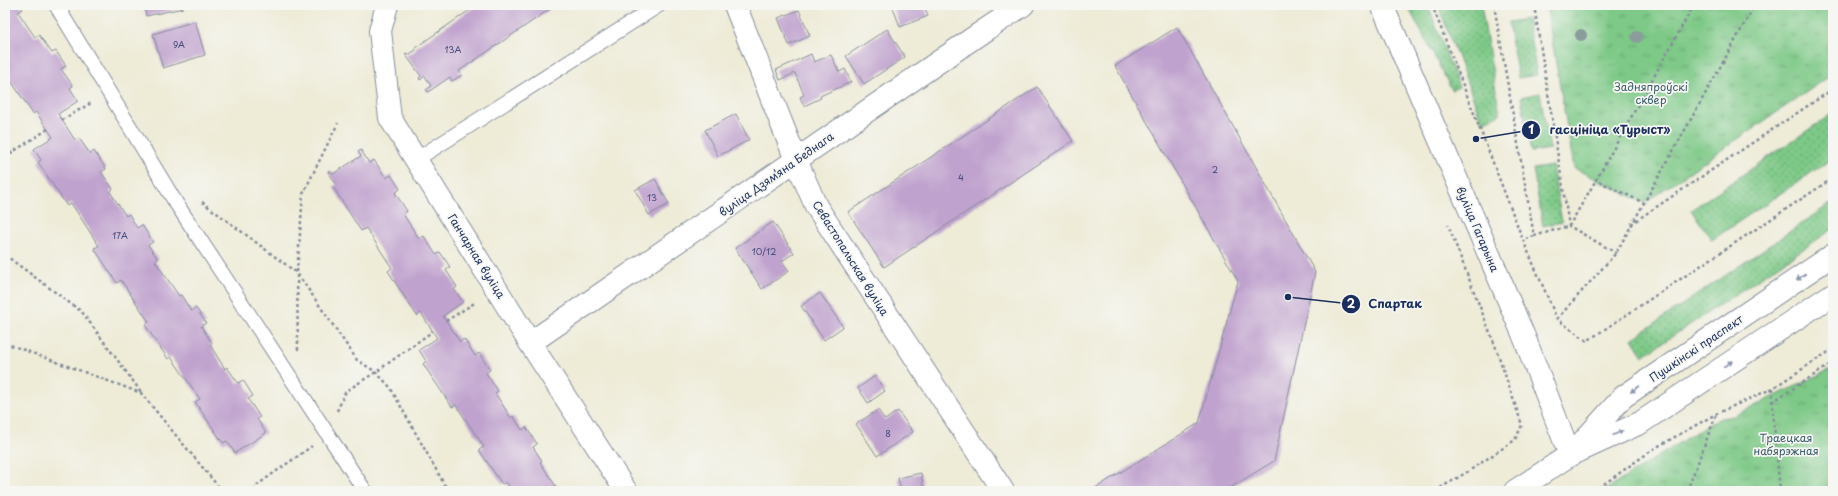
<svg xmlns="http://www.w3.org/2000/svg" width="1838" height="496" font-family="'Playpen Sans',sans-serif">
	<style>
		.grass { fill: url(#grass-dots); stroke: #4c7c72 }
		.park { fill: url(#park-tufts); stroke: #4c7c72 }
		.building { fill: #c0a2ce }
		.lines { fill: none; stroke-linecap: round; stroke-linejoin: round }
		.service-casing { stroke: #848d9a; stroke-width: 16 }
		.minor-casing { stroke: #848d9a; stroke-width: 24 }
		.secondary-casing { stroke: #848d9a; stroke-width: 24 }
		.primary-casing { stroke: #848d9a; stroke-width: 24 }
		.path { stroke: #848d9a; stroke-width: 2.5; stroke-dasharray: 3 3; stroke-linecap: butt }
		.service { stroke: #fff; stroke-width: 14 }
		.minor { stroke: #fff; stroke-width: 22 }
		.secondary { stroke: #fff; stroke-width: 22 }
		.primary { stroke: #fff; stroke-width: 22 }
		.tree { fill: #8a9d9b }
		.oneway { fill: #8d97ae }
		.labels { text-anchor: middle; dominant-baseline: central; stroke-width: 3.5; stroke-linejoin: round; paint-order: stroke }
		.number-label { font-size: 9px; fill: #444c7a }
		.park-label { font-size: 11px; fill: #395d6a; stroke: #f6f6f2 }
		.street-label { font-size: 11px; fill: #1b2f5e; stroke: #f6f6f2 }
		.leader { fill: none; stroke: #1b2f5e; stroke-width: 1.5 }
		.callout-dot { fill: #1b2f5e; stroke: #f6f6f2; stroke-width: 1.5 }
		.mark-label { font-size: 12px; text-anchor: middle; font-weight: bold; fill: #fff }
		.callout-label { font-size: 12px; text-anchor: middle; font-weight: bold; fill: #1b2f5e; stroke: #f6f6f2; stroke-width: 3.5; stroke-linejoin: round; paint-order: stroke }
	</style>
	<defs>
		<pattern id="grass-dots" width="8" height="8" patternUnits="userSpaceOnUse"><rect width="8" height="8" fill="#7ec987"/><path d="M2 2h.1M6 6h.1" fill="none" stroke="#66a472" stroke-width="1.8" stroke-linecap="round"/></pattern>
		<pattern id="park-tufts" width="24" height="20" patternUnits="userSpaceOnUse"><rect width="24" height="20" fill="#7ec987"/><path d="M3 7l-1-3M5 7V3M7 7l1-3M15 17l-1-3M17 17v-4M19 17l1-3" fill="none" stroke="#66a472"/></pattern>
	</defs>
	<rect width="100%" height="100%" fill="#f6f6f2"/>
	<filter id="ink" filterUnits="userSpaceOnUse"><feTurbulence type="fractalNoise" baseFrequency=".025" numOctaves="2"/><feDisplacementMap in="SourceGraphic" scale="8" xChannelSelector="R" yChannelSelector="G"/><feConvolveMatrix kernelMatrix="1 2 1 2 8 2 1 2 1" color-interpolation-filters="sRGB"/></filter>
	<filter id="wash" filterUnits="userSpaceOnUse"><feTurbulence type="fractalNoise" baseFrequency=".012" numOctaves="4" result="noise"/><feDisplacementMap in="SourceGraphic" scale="16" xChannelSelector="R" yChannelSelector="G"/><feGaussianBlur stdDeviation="0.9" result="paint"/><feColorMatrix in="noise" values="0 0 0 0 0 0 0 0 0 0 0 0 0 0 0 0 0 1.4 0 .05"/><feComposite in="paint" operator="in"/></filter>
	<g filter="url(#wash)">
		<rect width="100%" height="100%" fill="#eeebd7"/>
		<path class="grass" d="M1407,5H1428L1459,87L1452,90Z
			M1438,5H1481L1500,114L1482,122Z
			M1527,19L1537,75L1518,78L1508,22Z
			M1540,93L1550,149L1531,152L1521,97Z
			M1833,113V158L1712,240L1691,210Z
			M1552,166L1562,222L1543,226L1533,169Z
			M1833,202V229L1643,356L1632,339Z"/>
		<path class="park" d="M1546,5H1833V74L1644,203L1574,168Z
			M1833,368V491H1604L1707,425L1721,418L1734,416Z"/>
		<g id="blocks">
			<path class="building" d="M5,5H20L23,9L18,12L35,37L39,35L52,53L56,51L66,66L61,69L73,86L70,88L78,101L58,114L75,140L79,138L90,154L94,151L106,169L101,172L113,189L110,192L126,216L129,214L137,228L142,225L153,242L148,245L158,259L155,261L179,296L181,295L191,311L196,308L206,323L201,326L212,343L210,345L225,369L227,367L238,383L243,380L253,396L248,399L260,417L257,419L266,433L235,453L227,441L223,443L195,402L200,399L171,357L168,359L145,325L149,322L121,280L117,283L94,248L99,246L71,203L67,206L38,162L41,160L34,149L53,137L36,112L33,114L5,72V68L7,67L5,63Z
				M144,5H182L183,8L146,16Z
				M477,5H556L459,71L462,75L452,81L450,77L428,92L426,90L431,86L425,76L420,80L419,78L421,76L405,54L407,53L408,55L416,50L415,48Z
				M892,5H924L928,16L900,27Z
				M799,10L810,36L789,45L778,18Z
				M195,21L205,55L163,68L153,34Z
				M1177,27L1315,272L1274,461L1225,491H1091L1199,423L1238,281L1115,66Z
				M887,29L905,57L864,84L846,56Z
				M811,54L814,62L831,55L839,72L845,69L851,82L820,96L821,98L804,106L800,97L804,95L795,73L780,80L776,70Z
				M1037,87L1073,141L884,267L848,212Z
				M736,114L749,140L718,156L705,130Z
				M361,150L369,163L374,160L386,178L391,175L400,189L395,193L407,211L403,214L419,239L424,236L436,255L440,252L450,267L446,270L457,287L454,289L463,302L443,316L460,342L464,339L475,356L479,353L490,370L486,373L498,391L495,393L511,418L513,416L522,430L526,427L537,444L533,447L542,461L540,462L559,491H512L506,482L502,484L479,450L484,447L456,405L452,407L423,364L426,361L419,350L437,338L421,313L417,316L388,271L392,268L366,228L361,231L333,187L337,185L328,172L330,170L333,174L361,156L358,152Z
				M655,179L669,204L649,215L635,190Z
				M773,222L794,253L782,261L789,271L762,289L735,248Z
				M820,293L843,327L824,340L801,306Z
				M875,376L885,391L868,403L858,388Z
				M878,410L885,420L898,411L913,432L877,456L856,424Z
				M921,473L924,491H901L898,478Z"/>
		</g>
	</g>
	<g filter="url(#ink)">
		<use href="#blocks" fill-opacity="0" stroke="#848d9a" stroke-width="1"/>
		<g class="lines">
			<defs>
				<path id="service" d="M56,5L176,203L365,491
					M417,159L659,5"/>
				<path id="minor" d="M387,5L380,31L390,118L530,343L626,491
					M735,5L796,160L816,206L1003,491
					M530,343L982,32L1023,5"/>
				<path id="secondary" d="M1382,5L1523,334L1570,455"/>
				<path id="primary" d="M1578,447L1623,397L1833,255
					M1515,491L1570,455L1640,423L1833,294"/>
			</defs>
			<use href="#service" class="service-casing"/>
			<use href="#minor" class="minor-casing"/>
			<use href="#secondary" class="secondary-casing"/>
			<use href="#primary" class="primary-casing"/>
			<path class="path" d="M1432,5L1523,240L1557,319L1587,341L1833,178
				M1494,5L1534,236L1523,240
				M1534,5L1569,226L1616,253
				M1694,5L1596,180L1644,203L1755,5
				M62,120L91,103
				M5,157L48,129
				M202,202L297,273L357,360L376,372L390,387L448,491
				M1631,224L1833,89
				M1534,236L1569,226L1596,180
				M5,255L82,312L141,392
				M1557,319L1616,253L1644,203
				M446,321L476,302
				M5,343L141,393L222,491
				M298,350L297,273L303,194L338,123
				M1773,388L1772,402L1780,491
				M1772,402L1833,363
				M337,411L346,391L376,372L433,331
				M254,491L257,485L312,446
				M1435,491L1469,471L1515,440L1522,425L1496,348L1448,225
				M1594,491L1655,448L1716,414L1773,388L1833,349
				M1687,491L1716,415"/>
			<use href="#service" class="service"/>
			<use href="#minor" class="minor"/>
			<use href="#secondary" class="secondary"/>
			<use href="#primary" class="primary"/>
		</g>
		<g class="tree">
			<circle cx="1581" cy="35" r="6"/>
			<circle cx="1637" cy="37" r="6"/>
		</g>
		<defs><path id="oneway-solid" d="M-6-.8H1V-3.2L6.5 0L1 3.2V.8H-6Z"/></defs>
		<g class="oneway">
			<use href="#oneway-solid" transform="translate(1801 277) rotate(146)"/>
			<use href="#oneway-solid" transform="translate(1728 364) rotate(-34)"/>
			<use href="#oneway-solid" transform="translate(1635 389) rotate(146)"/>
			<use href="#oneway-solid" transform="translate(1618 433) rotate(-25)"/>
		</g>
	</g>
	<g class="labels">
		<g class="number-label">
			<text x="179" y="44">9А</text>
			<text x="453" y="49">13А</text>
			<text x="1215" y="169">2</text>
			<text x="961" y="177">4</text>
			<text x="652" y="197">13</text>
			<text x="120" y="235">17А</text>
			<text x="764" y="251">10/12</text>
			<text x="888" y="433">8</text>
		</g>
		<g class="park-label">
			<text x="1651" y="86">Задняпроўскі<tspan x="1651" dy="13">сквер</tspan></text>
			<text x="1786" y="437">Траецкая<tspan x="1786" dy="13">набярэжная</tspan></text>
		</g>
		<g class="street-label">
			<text transform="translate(776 174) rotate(-35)">вуліца Дзямʼяна Беднага</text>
			<text transform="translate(1478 229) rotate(67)">вуліца Гагарына</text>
			<text transform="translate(477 256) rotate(58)">Ганчарная вуліца</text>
			<text transform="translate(851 258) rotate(58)">Севастопальская вуліца</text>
			<text transform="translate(1696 348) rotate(-34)">Пушкінскі праспект</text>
		</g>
	</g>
	<path class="leader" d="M1476 139L1531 130M1288 297L1351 304"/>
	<g class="callout-dot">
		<circle cx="1476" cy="139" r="4"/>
		<circle cx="1288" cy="297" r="4"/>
		<circle cx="1531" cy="130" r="10"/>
		<circle cx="1351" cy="304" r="10"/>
	</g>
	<g class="mark-label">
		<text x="1531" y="134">1</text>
		<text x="1351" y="308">2</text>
	</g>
	<g class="callout-label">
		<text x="1610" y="134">гасцініца «Турыст»</text>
		<text x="1395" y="308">Спартак</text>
	</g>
	<rect width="1838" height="496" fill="none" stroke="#f6f6f2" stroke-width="20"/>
</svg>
